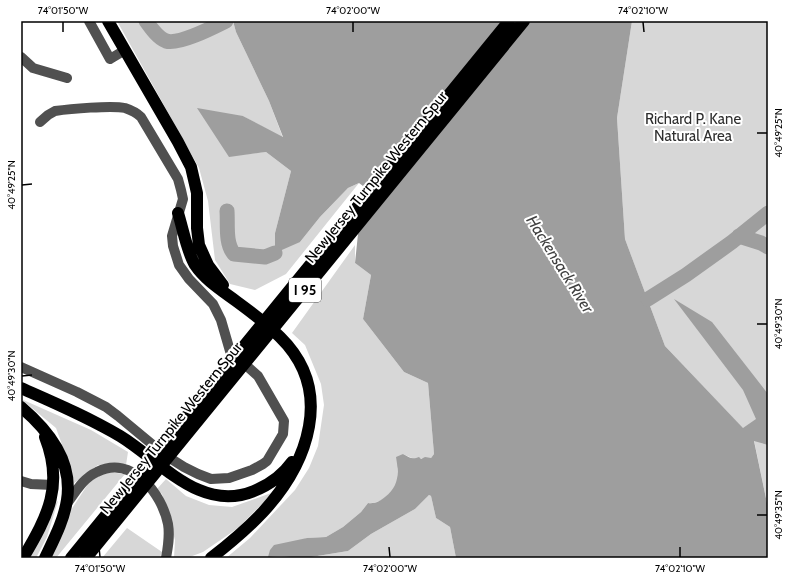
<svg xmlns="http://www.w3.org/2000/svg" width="789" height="579" font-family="Cabin,sans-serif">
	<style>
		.green { fill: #d7d7d7 }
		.water { fill: #9e9e9e }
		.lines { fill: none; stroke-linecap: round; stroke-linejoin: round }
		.river { stroke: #9e9e9e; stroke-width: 15 }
		.minor { stroke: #505050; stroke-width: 10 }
		.highway { stroke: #000; stroke-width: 12 }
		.ticks { fill: none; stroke: #000; stroke-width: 1.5 }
		.labels { text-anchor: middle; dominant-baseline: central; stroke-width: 4; stroke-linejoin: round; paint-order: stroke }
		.shield { fill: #fff; stroke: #4c4c4c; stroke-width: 1 }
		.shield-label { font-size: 14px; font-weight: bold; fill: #000 }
		.park-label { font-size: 15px; fill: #2e2e2e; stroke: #fff }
		.street-label { font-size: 15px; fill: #000; stroke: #fff }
		.water-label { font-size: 16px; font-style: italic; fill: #3f3f3f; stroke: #fff }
		.neatline { fill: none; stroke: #000; stroke-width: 1.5 }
		.ticks-label { font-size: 10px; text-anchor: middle; fill: #000 }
	</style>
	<rect width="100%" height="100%" fill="#fff"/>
	<path class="green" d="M117,21H233L236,32L269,101L283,138L243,116L229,156L266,152L291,171L275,233L300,242L320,217L348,188L359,183L286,274L255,290L230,284L215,260L208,201L199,168Z
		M632,21H768V508L754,440L665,346L625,239L617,118Z
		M355,245V263L371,275L363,319L404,372L428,383L434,454L431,458L414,459L403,454C401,459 398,464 397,469C397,473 398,478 397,482C394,494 380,504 368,503L361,512L343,527L326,537L307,538L268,557L278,556L293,558H226L250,538L295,490L309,468L318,446L324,405L321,384L305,345L292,333Z
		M21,399L91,430L128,452L126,465H98L73,484L68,461L56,428Z
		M107,472L125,474L56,558H48L69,513L90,481Z
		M166,479L186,496L209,505L232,507L274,492L238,528L203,552L187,558H174L175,540L162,494L157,489Z
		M429,495L431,496L436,518L450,527L456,558H305L348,551L371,534L415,509Z
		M58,501L47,537L36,558H26L54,504Z
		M127,528L162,552L160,558H102Z"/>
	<path class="water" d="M233,21H632L617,118L625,239L665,346L743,428L756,419L743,390L674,299L712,322L768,394V445L754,441L768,508V558H456L450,527L436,518L431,496L429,495L415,509L371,534L348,551L305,558L278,556L268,557L270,550L274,545L307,538L326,537L343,527L361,512L368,503C375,504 380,501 385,497C399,486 399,474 396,457L403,454C409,457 412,460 419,457L421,459L425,457L431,458L434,454L428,383L404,372L363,319L371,275L355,263L363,186L359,183L348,188L320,217L300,242L275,253V233L291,171L266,152L229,157L197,108L243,116L283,137L269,101L236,32Z"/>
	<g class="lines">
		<path class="river" d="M146,21C151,28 158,38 166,41C179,45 214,27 226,21
			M227,211C228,225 225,243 234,254L265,257L275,253
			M739,236L761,243L768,247
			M648,299L686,275L732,242L768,213"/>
		<path class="minor" d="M89,21L110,59L125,50
			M21,57L33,68L67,78
			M21,367L77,392L106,407L118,416L165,455L184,467L198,474L211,479L229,478L252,470L263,464L267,461L283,434L284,421L258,376L230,351L221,320L213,304L189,279L179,265L173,246L172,236L183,199L181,190L178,179L141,117C137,113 131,110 125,108C112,105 69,109 55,111L48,115L40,122
			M21,481L31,484L53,485
			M66,505C75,493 83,478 97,472C132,454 162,494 168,524C170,536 168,547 166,558"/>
		<path class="highway" d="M108,21L178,142L191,167L197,193V228L199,245L208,265L223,285
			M178,213C183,229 187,252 195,265C205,280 221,290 236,301C251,312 267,324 280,337C335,391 308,463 263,512C247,529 229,544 211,558
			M21,388C55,403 88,417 120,436C161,461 200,513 254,491C269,485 282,476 292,462
			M21,407C49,431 73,461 67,500C64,520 54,539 45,558
			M23,558C48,516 64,485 45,437
			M71,558L509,21
			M86,558L524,21"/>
	</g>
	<path class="ticks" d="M63,22V32M353,22V32M643,22L644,32M757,133H767M22,185L32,184M757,324H767M22,376L32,375M757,515H767M99,547L100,557M389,547L390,557M680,547V557"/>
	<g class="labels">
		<rect class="shield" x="289" y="278" width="32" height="24" rx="3"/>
		<g class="shield-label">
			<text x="305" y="290">I 95</text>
		</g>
		<g class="park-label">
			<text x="693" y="119">Richard P. Kane<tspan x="693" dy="17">Natural Area</tspan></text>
		</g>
		<g class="street-label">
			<text transform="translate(376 177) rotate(-51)">New Jersey Turnpike Western Spur</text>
			<text transform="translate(171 428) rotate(-51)">New Jersey Turnpike Western Spur</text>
		</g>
		<g class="water-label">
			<text transform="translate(560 264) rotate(58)">Hackensack River</text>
		</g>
	</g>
	<rect width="789" height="579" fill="none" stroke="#ffffff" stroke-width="44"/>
	<rect x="22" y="22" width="745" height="535" class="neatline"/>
	<g class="ticks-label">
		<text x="63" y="14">74°01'50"W</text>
		<text x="353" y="14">74°02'00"W</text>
		<text x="643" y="14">74°02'10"W</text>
		<text transform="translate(778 133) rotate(-90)" y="4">40°49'25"N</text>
		<text transform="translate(11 185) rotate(-90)" y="4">40°49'25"N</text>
		<text transform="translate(778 324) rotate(-90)" y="4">40°49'30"N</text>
		<text transform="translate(11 376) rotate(-90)" y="4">40°49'30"N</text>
		<text transform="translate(778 515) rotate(-90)" y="4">40°49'35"N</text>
		<text x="100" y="572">74°01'50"W</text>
		<text x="390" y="572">74°02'00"W</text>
		<text x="680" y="572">74°02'10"W</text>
	</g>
</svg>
